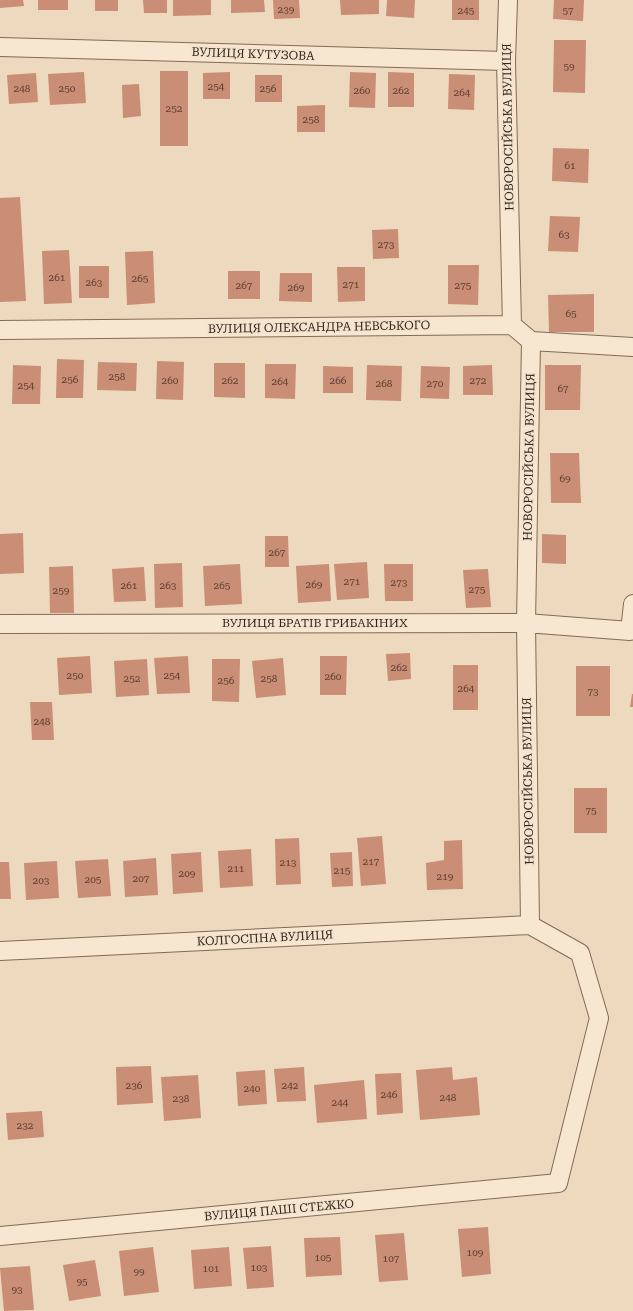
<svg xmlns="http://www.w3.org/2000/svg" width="633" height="1311" font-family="'Roboto Serif',serif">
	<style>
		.building { fill: #ca8d75 }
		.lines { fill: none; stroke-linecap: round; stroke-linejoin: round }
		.minor-casing { stroke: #846958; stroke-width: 20 }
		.minor { stroke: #f7e7d1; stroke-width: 18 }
		.labels { text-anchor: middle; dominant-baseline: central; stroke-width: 4; stroke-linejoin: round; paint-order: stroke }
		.number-label { font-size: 10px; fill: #5a3e32 }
		.street-label { font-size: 12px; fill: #34241c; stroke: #f4e4ce }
	</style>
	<rect width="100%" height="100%" fill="#ecd9be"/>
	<path class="building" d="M0,0H23L24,6L0,8Z
		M38,0H68V10H38Z
		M95,0H118V11H95Z
		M143,0H167V13H144Z
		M173,0H211V15L173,16Z
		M231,0H264L265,12L231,13Z
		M273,0H299L300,18L274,19Z
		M340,0H379V14L341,15Z
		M387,0H415L414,18L386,16Z
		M452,0H479V20H452Z
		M554,0H584L583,21L553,19Z
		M554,40H586L585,93L553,92Z
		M160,71H188V146H160Z
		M84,72L86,103L50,105L48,74Z
		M230,72V99H203V73Z
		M350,72L376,73L375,108L349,107Z
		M388,72L414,73V107H388Z
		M36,73L38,102L9,104L7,75Z
		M449,74L475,75L474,110L448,109Z
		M255,75H282V102H255Z
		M139,84L141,116L123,118L122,85Z
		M325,105V132H297V106Z
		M553,148L589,149L588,183L552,181Z
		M20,197L26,301L0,302V198Z
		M550,216L580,217L578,252L548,251Z
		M398,229L399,258L373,259L372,230Z
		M69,250L72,303L44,304L42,251Z
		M153,251L155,303L127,305L125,252Z
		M448,265H479L478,305L448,304Z
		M79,266H109V298H79Z
		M337,267H365V301L338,302Z
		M228,271H260V299H228Z
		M280,273H312V302L279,301Z
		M594,294V332H549L548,295Z
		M57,359L84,360L83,398H56Z
		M157,361L184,362L183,400L156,399Z
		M98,362L137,363L136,391L97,390Z
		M214,363H245V398L214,397Z
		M265,364H296L295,399L265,398Z
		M13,365L41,366L40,404H12Z
		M367,365L402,366L401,401L366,400Z
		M492,365L493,395H463V366Z
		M545,365H581L580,410H545Z
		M323,366L353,367V393H323Z
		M421,366L450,367L449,399L420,398Z
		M550,453H579L581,503H551Z
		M23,533L24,573L0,574V534Z
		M542,534L566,535V564L542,563Z
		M265,536H288L289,567H265Z
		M367,562L369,598L337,600L334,564Z
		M182,563L183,607L155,608L154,564Z
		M240,564L242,604L205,606L203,566Z
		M329,564L331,601L298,603L296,566Z
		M384,564H413V601H385Z
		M73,566L74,613H50L49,567Z
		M144,567L146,601L114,602L112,569Z
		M488,569L491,607L466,608L463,570Z
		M410,653L411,679L388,681L386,654Z
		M90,656L92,693L59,695L57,658Z
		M188,656L190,693L157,694L154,658Z
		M320,656H347L346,695H320Z
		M283,658L286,695L256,698L252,661Z
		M147,659L149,695L116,697L114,661Z
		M212,659H240L239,702L212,701Z
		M453,665H478V710H453Z
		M576,666H610V716H576Z
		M632,694H633V707H630Z
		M30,702H52L54,740H32Z
		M574,788H607V833H574Z
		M382,836L386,884L361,886L357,838Z
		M299,838L301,884L276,885L275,839Z
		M462,840L463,889L427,890L426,863L444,860V841Z
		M251,849L253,886L220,888L218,851Z
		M201,852L203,892L173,894L171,854Z
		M352,852L353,886L332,887L330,853Z
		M156,858L158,895L125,897L123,861Z
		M108,859L111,896L78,898L75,861Z
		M57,861L59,898L26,900L24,863Z
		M0,862H9L11,899H0Z
		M151,1066L153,1103L117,1105L116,1067Z
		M304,1067L306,1101L277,1102L274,1069Z
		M452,1067L453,1080L477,1077L480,1115L420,1120L416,1070Z
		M265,1070L267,1104L238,1106L236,1072Z
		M401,1073L403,1113L377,1115L375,1074Z
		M198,1075L201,1118L164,1121L161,1077Z
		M364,1080L367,1119L317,1123L314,1085Z
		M42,1111L44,1137L8,1140L6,1113Z
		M488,1227L491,1274L462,1277L458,1229Z
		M404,1233L408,1280L379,1282L375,1235Z
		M340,1237L342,1275L306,1277L304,1238Z
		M271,1246L274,1287L247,1289L243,1248Z
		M153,1247L159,1292L124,1296L119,1251Z
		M229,1247L232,1286L194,1289L191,1250Z
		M95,1260L101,1296L69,1301L63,1265Z
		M30,1266L34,1310L4,1311L0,1268Z"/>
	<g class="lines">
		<defs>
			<path id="minor" d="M508,0L506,61L512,325
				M0,47L506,61
				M0,330L512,325L531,341L633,347
				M0,624L526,623L630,631L633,604
				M0,951L530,925
				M0,1236L558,1183L599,1018L580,953L530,925L526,623L531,341"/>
		</defs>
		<use href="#minor" class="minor-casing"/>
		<use href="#minor" class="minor"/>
	</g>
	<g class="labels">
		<g class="number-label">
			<text x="286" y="9">239</text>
			<text x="466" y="10">245</text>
			<text x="568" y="10">57</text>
			<text x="569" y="66">59</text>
			<text x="216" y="86">254</text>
			<text x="22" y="88">248</text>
			<text x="67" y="88">250</text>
			<text x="268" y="88">256</text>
			<text x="362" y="90">260</text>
			<text x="401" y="90">262</text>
			<text x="462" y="92">264</text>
			<text x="174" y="108">252</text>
			<text x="311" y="119">258</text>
			<text x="570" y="165">61</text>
			<text x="564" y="234">63</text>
			<text x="386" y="244">273</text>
			<text x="57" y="277">261</text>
			<text x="140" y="278">265</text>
			<text x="94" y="282">263</text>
			<text x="351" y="284">271</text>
			<text x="244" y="285">267</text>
			<text x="463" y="285">275</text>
			<text x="296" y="287">269</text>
			<text x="571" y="313">65</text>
			<text x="117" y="376">258</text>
			<text x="70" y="379">256</text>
			<text x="170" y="380">260</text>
			<text x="230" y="380">262</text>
			<text x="338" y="380">266</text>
			<text x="478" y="380">272</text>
			<text x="280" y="381">264</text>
			<text x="384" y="383">268</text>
			<text x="435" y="383">270</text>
			<text x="26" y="385">254</text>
			<text x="563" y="388">67</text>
			<text x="565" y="478">69</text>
			<text x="277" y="552">267</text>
			<text x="352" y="581">271</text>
			<text x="399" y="582">273</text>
			<text x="314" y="584">269</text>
			<text x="129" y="585">261</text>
			<text x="168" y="585">263</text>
			<text x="222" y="585">265</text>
			<text x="477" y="589">275</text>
			<text x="61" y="590">259</text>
			<text x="399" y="667">262</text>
			<text x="75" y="675">250</text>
			<text x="172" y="675">254</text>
			<text x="333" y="676">260</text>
			<text x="132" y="678">252</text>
			<text x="269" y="678">258</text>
			<text x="226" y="680">256</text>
			<text x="466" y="688">264</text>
			<text x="593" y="691">73</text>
			<text x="42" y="721">248</text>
			<text x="591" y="810">75</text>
			<text x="371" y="861">217</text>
			<text x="288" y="862">213</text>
			<text x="236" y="868">211</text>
			<text x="342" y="870">215</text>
			<text x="187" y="873">209</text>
			<text x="445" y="876">219</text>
			<text x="141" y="878">207</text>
			<text x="93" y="879">205</text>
			<text x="41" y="880">203</text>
			<text x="134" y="1085">236</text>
			<text x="290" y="1085">242</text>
			<text x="252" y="1088">240</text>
			<text x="389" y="1094">246</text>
			<text x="448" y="1097">248</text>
			<text x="181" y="1098">238</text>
			<text x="340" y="1102">244</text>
			<text x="25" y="1125">232</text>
			<text x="475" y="1252">109</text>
			<text x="323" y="1257">105</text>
			<text x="391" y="1258">107</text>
			<text x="259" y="1267">103</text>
			<text x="211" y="1268">101</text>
			<text x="139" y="1271">99</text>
			<text x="82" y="1281">95</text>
			<text x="17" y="1289">93</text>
		</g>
		<g class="street-label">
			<text transform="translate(253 54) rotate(2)">ВУЛИЦЯ КУТУЗОВА</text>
			<text transform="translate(508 127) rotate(-91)">НОВОРОСІЙСЬКА ВУЛИЦЯ</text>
			<text transform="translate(319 327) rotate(-1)">ВУЛИЦЯ ОЛЕКСАНДРА НЕВСЬКОГО</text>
			<text transform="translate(529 457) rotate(-89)">НОВОРОСІЙСЬКА ВУЛИЦЯ</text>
			<text x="315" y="623">ВУЛИЦЯ БРАТІВ ГРИБАКІНИХ</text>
			<text transform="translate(528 781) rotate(-91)">НОВОРОСІЙСЬКА ВУЛИЦЯ</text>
			<text transform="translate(265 938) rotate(-3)">КОЛГОСПНА ВУЛИЦЯ</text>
			<text transform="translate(279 1210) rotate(-5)">ВУЛИЦЯ ПАШІ СТЕЖКО</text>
		</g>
	</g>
</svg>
